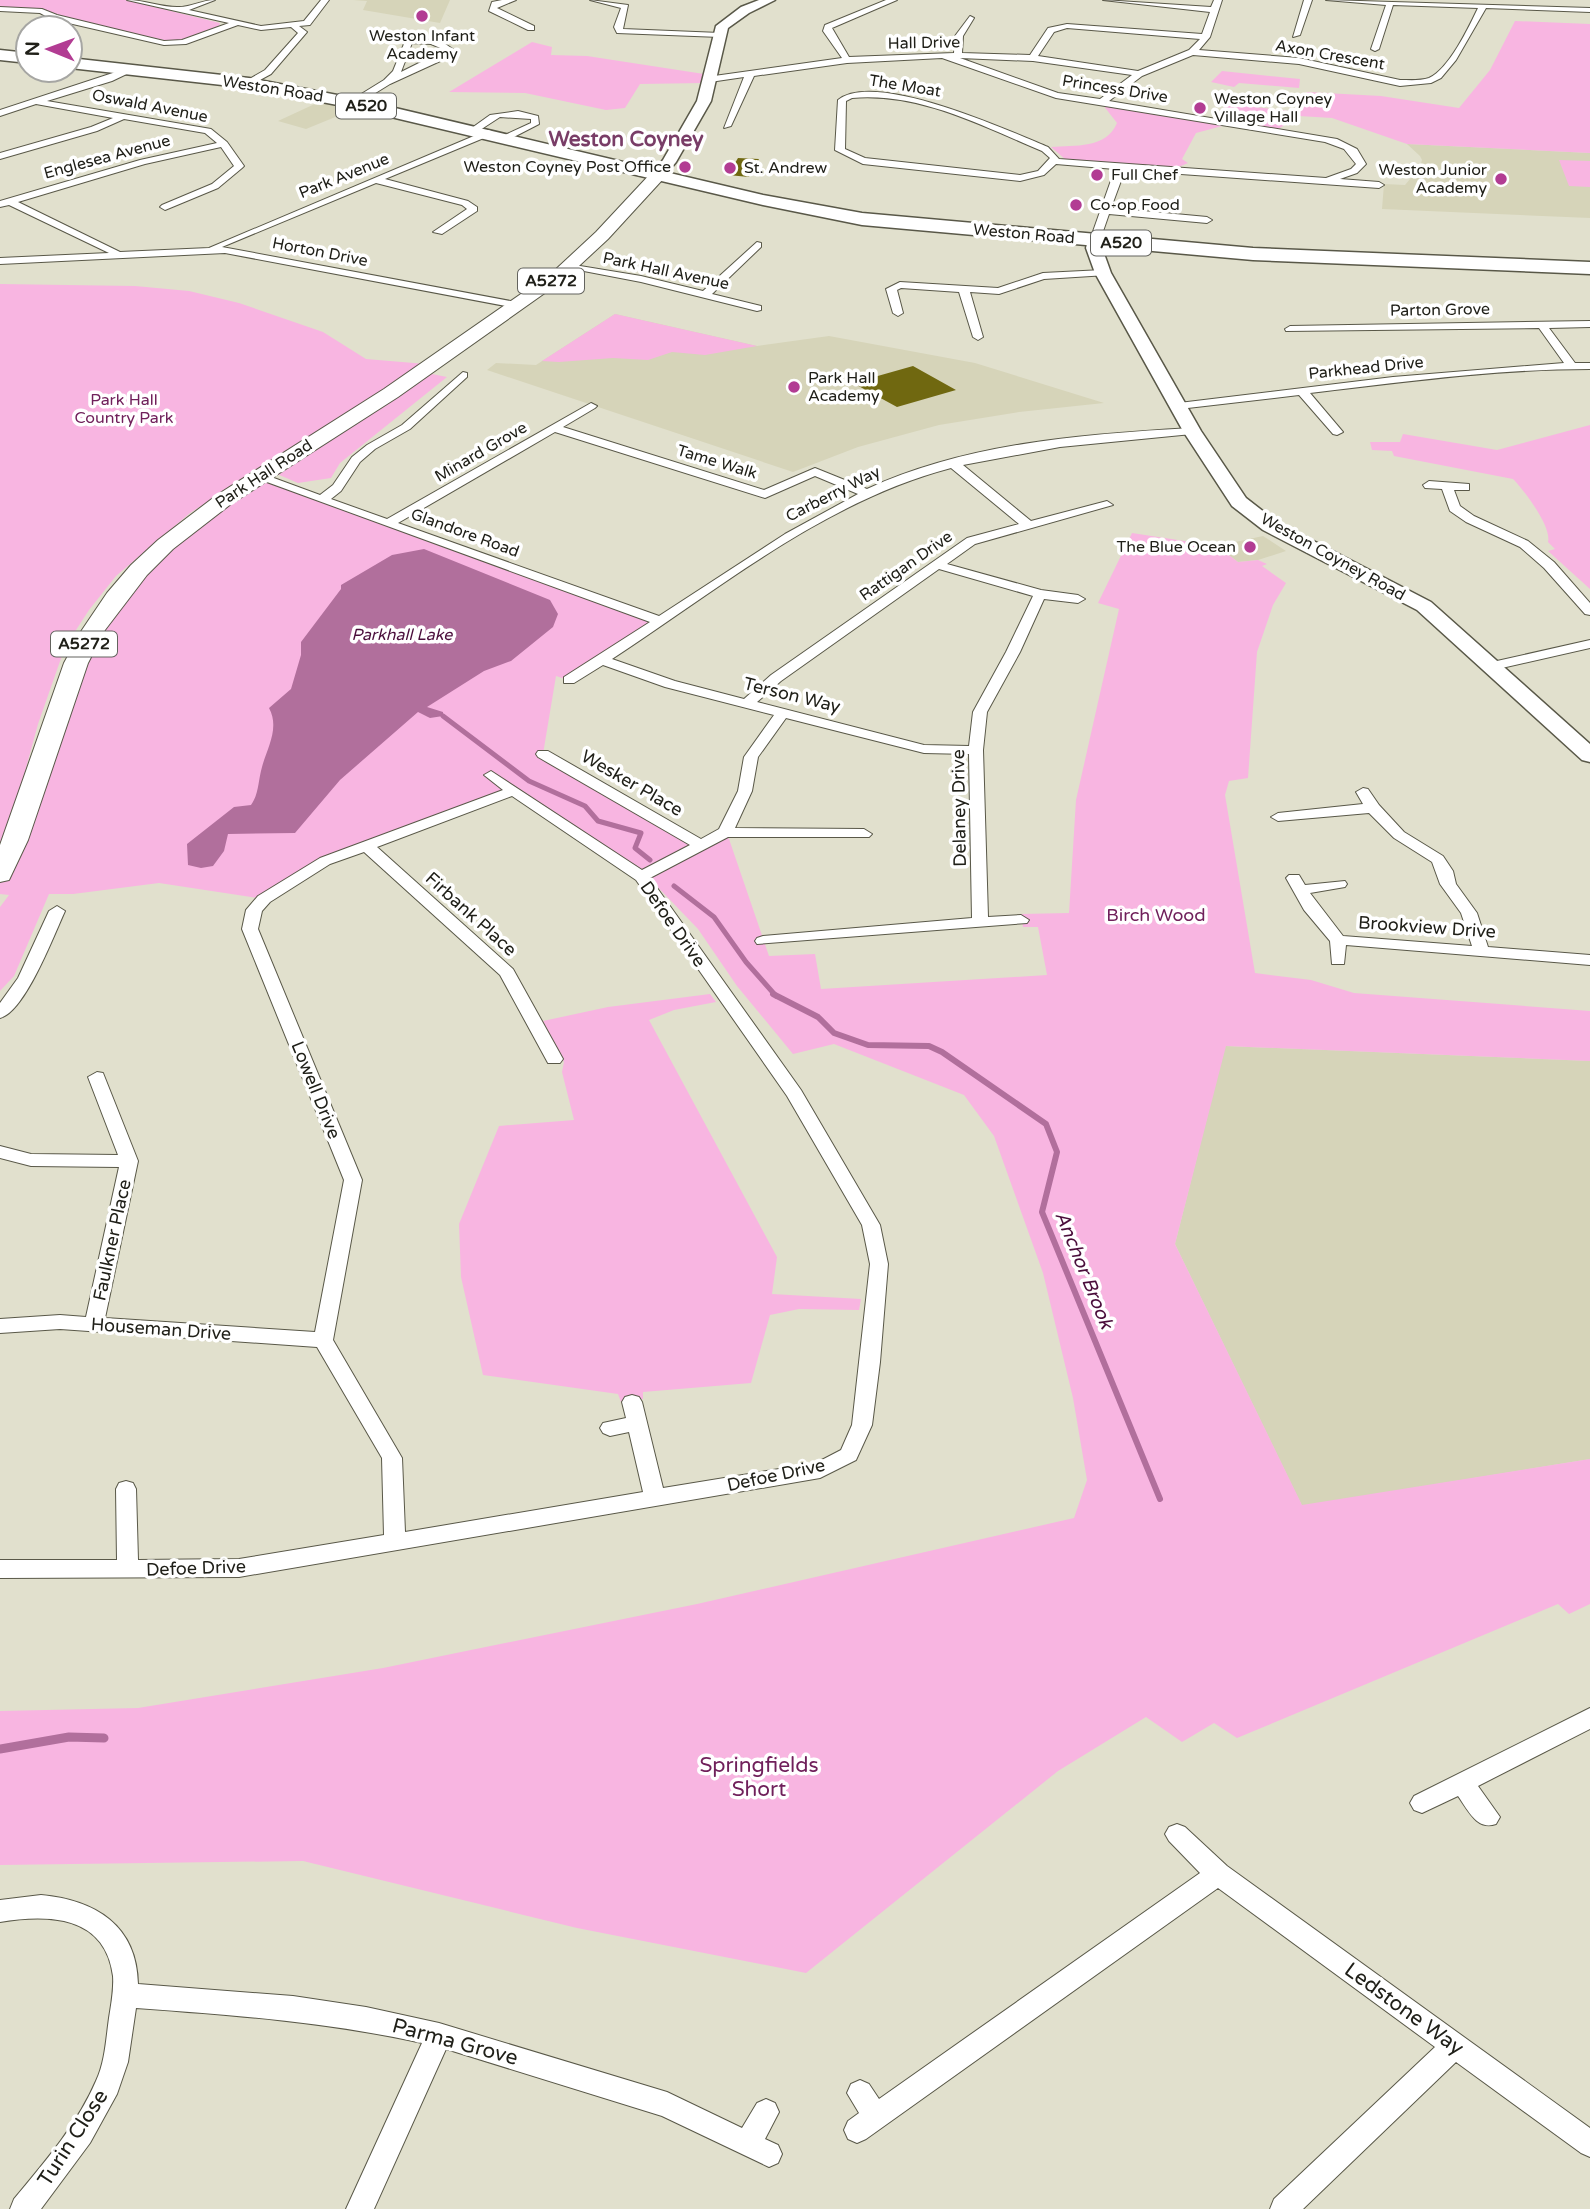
<svg xmlns="http://www.w3.org/2000/svg" width="1590" height="2209" font-family="'Varela Round',sans-serif">
	<style>
		.built { fill: #d6d4b9 }
		.green { fill: #f8b5e1 }
		.water { fill: #b16f9c }
		.lines { fill: none; stroke-linecap: round; stroke-linejoin: round }
		.stream-far2 { stroke: #b16f9c; stroke-width: 5 }
		.stream-far1 { stroke: #b16f9c; stroke-width: 6 }
		.stream { stroke: #b16f9c; stroke-width: 9 }
		.building { fill: #706810 }
		.street-casing { stroke: #595848; stroke-width: 2 }
		.secondary-casing { stroke: #595848; stroke-width: 3 }
		.primary-casing { stroke: #595848; stroke-width: 2 }
		.highway-casing { stroke: #595848; stroke-width: 3 }
		.street { fill: #fff; fill-rule: evenodd }
		.secondary { fill: #fff; fill-rule: evenodd }
		.primary { fill: #fff; fill-rule: evenodd }
		.highway { fill: #fff; fill-rule: evenodd }
		.poi-dot { fill: #b23c93; stroke: #fff; stroke-width: 2.5 }
		.labels { text-anchor: middle; dominant-baseline: central; stroke-width: 7; stroke-linejoin: round; paint-order: stroke }
		.far-poi-label { font-size: 16px; fill: #202019; stroke: #fff; text-anchor: start }
		.far-street-label { font-size: 16px; fill: #202019; stroke: #fff }
		.shield { fill: #fff; stroke: #63635e; stroke-width: 2 }
		.shield-label { font-size: 16px; font-weight: bold; fill: #202019 }
		.far-park-label { font-size: 16px; fill: #70205b; stroke: #fff }
		.far-water-label { font-size: 16px; font-style: italic; fill: #4a0d3b; stroke: #fff }
		.street-label { font-size: 18px; fill: #202019; stroke: #fff }
		.park-label { font-size: 18px; fill: #70205b; stroke: #fff }
		.water-label { font-size: 19px; font-style: italic; fill: #4a0d3b; stroke: #fff }
		.far-district-label { font-size: 21px; font-weight: bold; fill: #793d67; stroke: #fff }
		.near-park-label { font-size: 21px; fill: #70205b; stroke: #fff }
		.near-street-label { font-size: 21px; fill: #202019; stroke: #fff }
	</style>
	<rect width="100%" height="100%" fill="#e1e0cd"/>
	<path class="built" d="M353,0H450L440,23L363,10L367,1Z
		M319,102L355,109L306,129L278,121Z
		M1407,144L1590,153V218L1382,209L1384,184L1405,185L1420,167L1422,160L1420,156Z
		M615,314L757,346L829,336L975,363L1104,403L1019,412L939,425L858,447L793,472L487,370L496,363L536,365Z
		M1263,536L1286,551L1258,560L1238,562L1217,546Z
		M1225,1046L1590,1061V1459L1302,1506L1175,1244Z"/>
	<path class="green" d="M0,0H126L220,23L219,26L180,40L168,41L75,20L42,9L0,7Z
		M1515,21L1590,24V153L1407,144L1332,118L1299,116L1275,131L1212,119L1228,104L1297,112L1307,92L1381,96L1459,108L1490,70Z
		M532,42L552,47L551,55L587,56L704,74L703,83L640,84L625,108L606,110L525,93L449,92Z
		M1222,71L1300,79L1299,88L1239,83L1234,87L1211,82Z
		M1103,105L1226,125L1196,133L1182,159L1188,163L1174,169L1065,159L1051,147C1075,145 1106,149 1117,123Z
		M1559,160L1590,161V187L1569,186Z
		M0,284L135,286L189,291L239,303L323,332L366,359L426,364L190,513L116,576L89,610L65,647L38,724L8,834L0,849Z
		M615,314L757,346L705,355L672,352L648,360L613,358L559,362L542,361Z
		M432,374L447,377L340,463L331,478L298,483L277,474Z
		M1590,425V589L1548,551L1555,549L1548,542C1552,527 1524,490 1513,479L1394,456L1392,451L1372,450L1370,442H1400L1403,434L1497,450Z
		M259,477L659,621L565,679L556,676L543,754L701,845L641,877L513,791L325,861L264,899L159,883L73,894H49L14,976L0,991V907L9,895L0,894V872L61,696L135,575Z
		M1132,533L1217,546L1238,562L1258,560L1267,564L1262,566L1286,583L1273,605L1257,652L1248,778L1229,781L1225,795L1255,973L1311,980L1354,993L1590,1011V1061L1226,1046L1175,1244L1302,1505L1590,1459V1604L1569,1614L1558,1604L1237,1738L1214,1723L1182,1742L1146,1717L1058,1771L806,1973L577,1928L303,1861L0,1865V1711L138,1708L383,1668L697,1604L1074,1518L1087,1480L1073,1398L1043,1273L994,1136L964,1095L834,1044L793,1054L737,986L698,929L650,879L728,836L769,956L815,954L821,989L1047,975L1038,927H1023L1021,914L1069,913L1076,800L1119,609L1098,603Z
		M710,994L716,1002L674,1010L649,1020L777,1257L772,1294L861,1299L859,1310L799,1309L770,1315L751,1383L643,1392V1399L621,1402L618,1394L483,1375L461,1277L459,1224L499,1126L574,1120L562,1072L564,1062L543,1021L608,1007Z"/>
	<path class="water" d="M424,549L550,600L558,614L553,627L511,661L484,671L427,707L443,712V716L430,718L418,712L340,780L295,833L228,834L224,851L213,866L201,868L188,865L187,844L234,807L251,805C259,794 258,781 262,767C267,748 280,728 269,708L291,689L301,655V642L341,589V585L392,555Z"/>
	<g class="lines">
		<path class="stream-far2" d="M443,716L529,781L585,806L598,821L641,833L635,848L650,860
			M674,886L714,917L746,962L776,996"/>
		<path class="stream-far1" d="M773,994L818,1017L834,1033L868,1045L929,1046L942,1052L1046,1124L1057,1152L1042,1212L1160,1499"/>
		<path class="stream" d="M0,1749L69,1737L104,1738"/>
	</g>
	<path class="building" d="M738,158L759,159L749,177L728,175Z
		M913,366L956,390L897,407L853,383Z"/>
	<g class="lines">
		<defs>
			<path id="street" d="M127,0C144,0 160,7 177,7C189,8 202,0 215,0L189,10L261,26L304,21L321,0H329L310,25L299,26L307,32L271,74L249,86L246,81L265,70L298,33L291,27L261,30L238,25L186,44L164,45L51,19L40,13L0,11V7L42,9L57,15L164,41L182,40L229,23Z
				M502,0H516L497,8L534,26V30H528L489,11L492,2Z
				M590,0L628,5L623,29L720,33L724,35L720,37L617,33L614,27L621,8Z
				M886,0H897L832,28L849,57L954,53L955,36L970,16L974,18L963,36L962,53L1030,55L1048,28L1067,24L1202,34L1210,12L1103,0L1211,7L1214,0H1222L1210,37L1199,50L1299,58L1400,80C1410,80 1420,81 1429,78C1449,69 1469,27 1478,8L1393,5L1379,49L1375,51L1371,49L1386,5L1326,0L1590,8V12L1486,8L1456,60L1441,78L1431,83L1400,86L1299,64L1193,55L1142,76L1109,101L1337,139L1357,149L1366,164L1357,173L1340,179L1379,182L1384,185L1379,188L1125,170L1111,208L1207,217L1212,220L1207,223L1109,214L1100,240L1095,243L1090,240L1115,169L1056,164L1044,175L1020,181L863,164L835,150L838,100C875,70 1007,130 1048,147L1059,159L1326,178L1351,169L1356,164L1344,149L1325,142L1056,98L942,58L847,63L754,76L731,126L724,128L744,77L710,82L707,77L842,58L823,31L825,25ZM1067,28L1200,39L1189,50L1138,71L1038,56L1054,32ZM960,58L1033,61L1132,75L1100,99L1058,93ZM852,98C919,92 982,126 1042,151L1050,158L1038,171L1020,175L865,158L845,149L846,101Z
				M1304,0H1312L1300,35L1293,37Z
				M420,38L444,43L454,50L449,57L390,84L356,105H350V101L384,80L393,71L406,39ZM412,43L431,44L445,50L401,72Z
				M128,68L135,70L112,81L47,101L211,129L227,142L244,166L242,168L218,188L165,210L160,207L162,205L212,184L234,166L221,147L145,164L18,202L120,252L209,248L488,130L491,131V135L385,179L468,201L477,207V211L442,234L433,232L467,209L462,205L376,183L222,247L516,302L521,305L516,308L225,253L0,264V258L109,253L9,205L0,207V201L140,160L217,143L205,133L124,119L97,131L0,159V153L91,127L113,118L36,104L0,116V110Z
				M518,111L538,116L539,124L508,140L503,137L505,135L531,123V119L500,117L477,132L469,130L490,115Z
				M757,242L761,243V247L712,294L761,306V310L757,311L641,282L563,267L568,264L641,276L703,291Z
				M1103,270L1108,273L1107,275L1044,279L999,294L970,292L983,337L978,340L973,337L959,292L901,288L897,290L903,313L898,316L893,313L886,289L900,282L998,288L1043,273Z
				M1590,321V327L1549,328L1575,363H1590V369C1497,369 1403,382 1310,393L1343,432L1337,435L1333,434L1299,395L1179,409L1173,406L1179,403L1393,377L1564,363L1539,328L1286,331L1285,329L1290,326Z
				M463,372L467,373V377L410,429L375,449L360,462L341,491L331,499L387,519L591,403L597,406L595,408L563,427L764,490L815,468L867,489C966,443 1084,434 1192,428L1198,431L1192,434L1060,447L963,465L1031,521L1107,501L1113,505L975,544L947,564L1041,590L1078,595L1085,599L1078,603L1044,599L1020,652L987,712L983,750L988,917L1021,915L1029,920L1027,923L757,944L755,941L757,938L763,936L972,918L969,754L924,753L786,718L758,757L752,791L735,828L864,829L872,834L869,837H728L650,878L801,1090L880,1225L888,1264L880,1362L872,1425L856,1460L820,1478L239,1577L0,1578V1560H117L116,1489L119,1483L126,1481L133,1483L136,1489L138,1560L239,1559L384,1535L382,1458L317,1347L60,1329L0,1333V1319L60,1315L86,1317L119,1167L31,1166L0,1158V1146L31,1154L118,1155L88,1077L97,1072L103,1073L138,1161L105,1318L315,1332L344,1180L242,929L246,910L258,896L320,858L503,790L484,775L491,771L642,870L690,845L538,757L536,754L538,751H548L701,839L719,829L738,791L744,757L774,715L665,687L603,665L574,683H564V677L650,622L253,477L263,474L320,495L333,485L352,457L367,445L402,425ZM555,432L765,498L815,476L858,494L785,534L659,616L398,523ZM951,468L1019,524L967,538L771,675L744,699L675,681L612,659C719,589 825,501 951,468ZM939,569L1033,596L1006,652L973,712L969,746L924,745L757,702L781,681ZM512,796L636,880L787,1096L862,1225L870,1264L852,1425L841,1450L816,1463L663,1488L642,1402L639,1397L632,1395L625,1397L622,1402L626,1418L603,1423L600,1428L603,1433L610,1436L629,1432L643,1492L405,1532L402,1458L333,1340L362,1180L258,929L262,911L270,902L330,864L364,852L500,975L548,1063H560L563,1059L513,969L377,847Z
				M1429,481L1469,484V490H1454L1460,506L1474,516L1528,541L1554,562L1590,603V615L1585,614L1544,568L1520,547L1466,522L1450,511L1442,489L1425,488L1423,485Z
				M1590,640V648L1493,670L1486,666L1488,663Z
				M1363,788L1368,789L1379,805L1404,832L1443,856L1453,871L1456,884L1477,913L1488,947L1590,955V965L1346,945L1344,964H1332L1330,941L1304,910L1286,878L1289,875H1299L1305,885L1345,881L1347,884L1345,887L1310,893L1343,936L1472,946L1461,913L1440,884L1432,862L1394,838L1369,813L1278,821L1271,817L1278,813L1363,804L1356,792Z
				M57,906L65,911C54,935 25,1012 0,1018V1003L18,978L49,911Z
				M1590,1708V1729L1478,1786L1500,1817L1496,1824C1477,1831 1468,1810 1458,1796L1422,1813L1414,1810L1410,1803L1414,1796Z
				M1177,1824L1185,1827L1227,1866L1590,2128V2157L1581,2153L1456,2062L1303,2209H1270L1274,2199L1435,2047L1218,1888L866,2139L857,2143L848,2139L844,2130L848,2121L859,2113L847,2093L851,2084L860,2080L869,2084L879,2099L1200,1873L1169,1841L1165,1834L1169,1827Z
				M41,1895C95,1900 137,1925 138,1984L293,1996L366,2007L439,2023L667,2092L742,2128L757,2103L766,2099L775,2103L779,2112L765,2139L778,2145L782,2154L778,2163L769,2167L662,2116L446,2049L374,2209H346L422,2043C327,2022 233,2015 136,2008L128,2062L117,2094L90,2143L41,2209H10L14,2199C44,2163 77,2125 96,2081C105,2062 106,2039 109,2018C111,2005 114,1990 113,1976C105,1915 48,1914 0,1922V1900Z"/>
			<path id="secondary" d="M759,0H775L749,13L728,28L711,101L676,162L663,178H653L651,175L663,160L697,101L716,26L741,7Z
				M1095,236L1102,240V248L1111,273L1201,431L1246,498L1277,522L1431,602L1590,744V762L1582,760L1417,610L1263,530L1232,506L1183,431L1095,273L1086,248L1088,240Z"/>
			<path id="primary" d="M658,170L666,175L664,178L608,239L566,278L398,397L231,504L173,549L147,575L105,630L88,663L28,840L9,880L0,882V845L64,663L82,630L107,593L131,565L158,540L217,495L384,389L554,271L596,232L652,172Z"/>
			<path id="highway" d="M0,50L28,53V63L0,60Z
				M70,58L249,78L353,98L763,195L862,213L1253,248L1590,262V274L1253,260L862,225L763,205L353,108L249,88L70,68Z"/>
		</defs>
		<use href="#street" class="street-casing"/>
		<use href="#secondary" class="secondary-casing"/>
		<use href="#primary" class="primary-casing"/>
		<use href="#highway" class="highway-casing"/>
		<use href="#street" class="street"/>
		<use href="#secondary" class="secondary"/>
		<use href="#primary" class="primary"/>
		<use href="#highway" class="highway"/>
	</g>
	<g class="poi-dot">
		<circle cx="422" cy="16" r="7"/>
		<circle cx="1200" cy="108" r="7"/>
		<circle cx="685" cy="167" r="7"/>
		<circle cx="730" cy="168" r="7"/>
		<circle cx="1097" cy="175" r="7"/>
		<circle cx="1501" cy="179" r="7"/>
		<circle cx="1076" cy="205" r="7"/>
		<circle cx="794" cy="387" r="7"/>
		<circle cx="1250" cy="547" r="7"/>
	</g>
	<g class="labels">
		<g class="far-poi-label">
			<text x="422" y="36" text-anchor="middle">Weston Infant<tspan x="422" dy="18">Academy</tspan></text>
			<text x="1214" y="99">Weston Coyney<tspan x="1214" dy="18">Village Hall</tspan></text>
			<text x="671" y="167" text-anchor="end">Weston Coyney Post Office</text>
			<text x="744" y="168">St. Andrew</text>
			<text x="1487" y="170" text-anchor="end">Weston Junior<tspan x="1487" dy="18">Academy</tspan></text>
			<text x="1111" y="175">Full Chef</text>
			<text x="1090" y="205">Co-op Food</text>
			<text x="808" y="378">Park Hall<tspan x="808" dy="18">Academy</tspan></text>
			<text x="1236" y="547" text-anchor="end">The Blue Ocean</text>
		</g>
		<g class="far-street-label">
			<text transform="translate(924 43) rotate(-1)">Hall Drive</text>
			<text transform="translate(1330 55) rotate(10)">Axon Crescent</text>
			<text transform="translate(905 86) rotate(9)">The Moat</text>
			<text transform="translate(273 89) rotate(9)">Weston Road</text>
			<text transform="translate(1115 89) rotate(9)">Princess Drive</text>
			<text transform="translate(150 106) rotate(11)">Oswald Avenue</text>
			<text transform="translate(107 157) rotate(-15)">Englesea Avenue</text>
			<text transform="translate(344 176) rotate(-22)">Park Avenue</text>
			<text transform="translate(1024 234) rotate(5)">Weston Road</text>
			<text transform="translate(320 252) rotate(11)">Horton Drive</text>
			<text transform="translate(666 271) rotate(12)">Park Hall Avenue</text>
			<text transform="translate(1440 310) rotate(-1)">Parton Grove</text>
			<text transform="translate(1366 368) rotate(-6)">Parkhead Drive</text>
			<text transform="translate(481 452) rotate(-30)">Minard Grove</text>
			<text transform="translate(717 462) rotate(17)">Tame Walk</text>
			<text transform="translate(264 474) rotate(-33)">Park Hall Road</text>
			<text transform="translate(833 494) rotate(-27)">Carberry Way</text>
			<text transform="translate(465 533) rotate(20)">Glandore Road</text>
			<text transform="translate(1333 557) rotate(29)">Weston Coyney Road</text>
			<text transform="translate(906 566) rotate(-35)">Rattigan Drive</text>
		</g>
		<g class="shield">
			<rect x="336" y="93.5" width="60" height="25" rx="5"/>
			<rect x="1091" y="230.5" width="60" height="25" rx="5"/>
			<rect x="518" y="268.5" width="66" height="25" rx="5"/>
			<rect x="51" y="631.5" width="66" height="25" rx="5"/>
		</g>
		<g class="shield-label">
			<text x="366" y="106">A520</text>
			<text x="1121" y="243">A520</text>
			<text x="551" y="281">A5272</text>
			<text x="84" y="644">A5272</text>
		</g>
		<g class="far-park-label">
			<text x="124" y="400">Park Hall<tspan x="124" dy="18">Country Park</tspan></text>
		</g>
		<g class="far-water-label">
			<text x="402" y="635">Parkhall Lake</text>
		</g>
		<g class="street-label">
			<text transform="translate(792 695) rotate(14)">Terson Way</text>
			<text transform="translate(632 783) rotate(30)">Wesker Place</text>
			<text transform="translate(959 808) rotate(-91)">Delaney Drive</text>
			<text transform="translate(471 914) rotate(42)">Firbank Place</text>
			<text transform="translate(673 924) rotate(55)">Defoe Drive</text>
			<text transform="translate(1427 927) rotate(4)">Brookview Drive</text>
			<text transform="translate(316 1090) rotate(68)">Lowell Drive</text>
			<text transform="translate(112 1240) rotate(-78)">Faulkner Place</text>
			<text transform="translate(161 1329) rotate(4)">Houseman Drive</text>
			<text transform="translate(776 1475) rotate(-12)">Defoe Drive</text>
			<text transform="translate(196 1568) rotate(-2)">Defoe Drive</text>
		</g>
		<g class="park-label">
			<text x="1156" y="915">Birch Wood</text>
		</g>
		<g class="water-label">
			<text transform="translate(1084 1270) rotate(68)">Anchor Brook</text>
		</g>
		<g class="far-district-label">
			<text x="626" y="139">Weston Coyney</text>
		</g>
		<g class="near-park-label">
			<text x="759" y="1765">Springfields<tspan x="759" dy="24">Short</tspan></text>
		</g>
		<g class="near-street-label">
			<text transform="translate(1404 2009) rotate(36)">Ledstone Way</text>
			<text transform="translate(455 2042) rotate(15)">Parma Grove</text>
			<text transform="translate(73 2138) rotate(-57)">Turin Close</text>
		</g>
	</g>
	<g transform="translate(49 49) rotate(271)"><circle r="33" fill="#ffffff" stroke="#a6a6a3" stroke-width="2"/>
	<path d="M0-5L12 26L0 18L-12 26Z" fill="#b23c93"/>
	<text y="-10" font-size="19" font-weight="bold" text-anchor="middle" fill="#202019">N</text>
	</g>
</svg>
